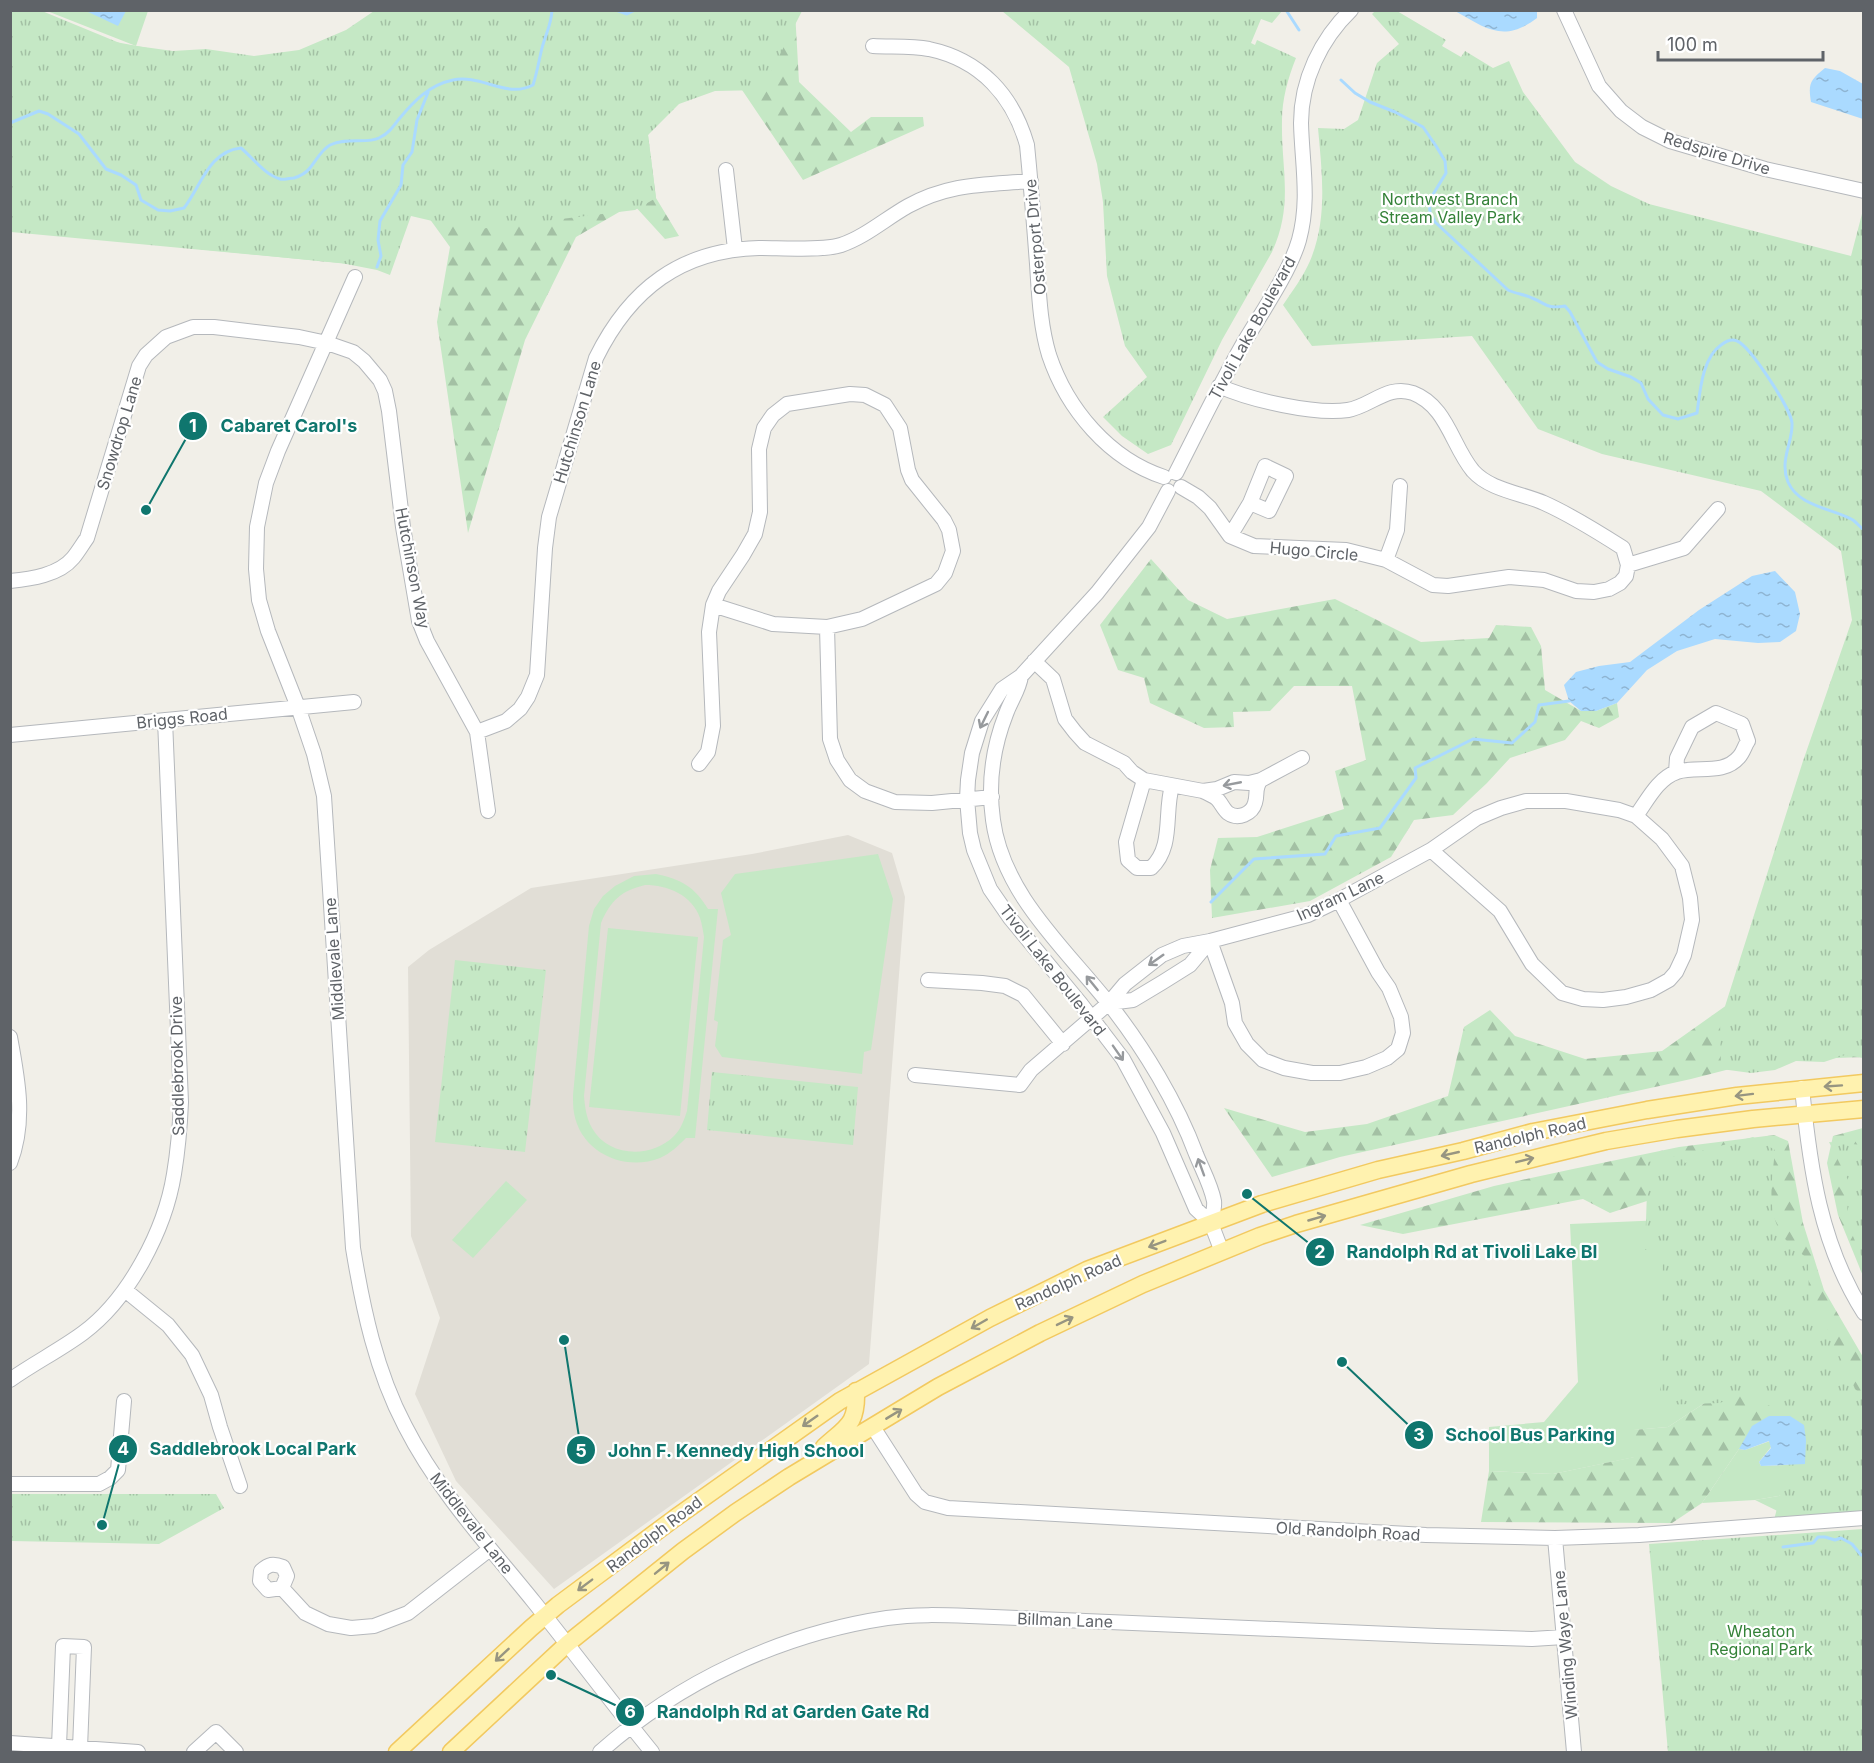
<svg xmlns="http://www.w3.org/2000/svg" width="1874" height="1763" font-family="Inter,sans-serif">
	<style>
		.education { fill: #e1ded6 }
		.green { fill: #c5e8c5; fill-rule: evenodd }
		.forest { fill: url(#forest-firs) }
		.park { fill: url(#park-tufts) }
		.water { fill: url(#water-ripples) }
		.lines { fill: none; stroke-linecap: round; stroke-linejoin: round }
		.stream { stroke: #aadaff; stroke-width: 3 }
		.minor-casing { stroke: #b5b8bc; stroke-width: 16 }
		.major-casing { stroke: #f2c960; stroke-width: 19 }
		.minor { stroke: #fff; stroke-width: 14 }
		.major { stroke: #fff2af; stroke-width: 16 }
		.oneway { stroke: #979a9d }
		.oneway2 { stroke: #979581 }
		.labels { text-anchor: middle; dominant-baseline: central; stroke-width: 4.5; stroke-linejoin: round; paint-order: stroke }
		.street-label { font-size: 16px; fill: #5f6368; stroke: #fff }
		.park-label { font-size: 16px; fill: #348238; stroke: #fff }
		.leader { fill: none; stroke: #0f766e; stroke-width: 2 }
		.callout-dot { fill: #0f766e; stroke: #fff; stroke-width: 2 }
		.mark-label { font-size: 18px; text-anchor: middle; font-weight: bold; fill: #fff }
		.callout-label { font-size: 18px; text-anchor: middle; font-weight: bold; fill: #0f766e; stroke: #fff; stroke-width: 4.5; stroke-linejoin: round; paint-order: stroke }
	</style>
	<defs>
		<pattern id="forest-firs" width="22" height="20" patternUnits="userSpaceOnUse" patternTransform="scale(1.5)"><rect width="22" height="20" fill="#c5e8c5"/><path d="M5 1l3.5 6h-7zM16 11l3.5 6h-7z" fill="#a3c0a4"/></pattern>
		<pattern id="park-tufts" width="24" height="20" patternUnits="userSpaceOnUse" patternTransform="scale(1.5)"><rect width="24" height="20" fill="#c5e8c5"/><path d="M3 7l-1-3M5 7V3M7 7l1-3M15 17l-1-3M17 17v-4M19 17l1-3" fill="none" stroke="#a3c0a4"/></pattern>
		<pattern id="water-ripples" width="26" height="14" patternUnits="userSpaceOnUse" patternTransform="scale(1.5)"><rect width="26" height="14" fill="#aadaff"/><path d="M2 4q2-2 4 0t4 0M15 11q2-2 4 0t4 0" fill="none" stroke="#8eb4d2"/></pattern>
	</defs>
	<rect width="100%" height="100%" fill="#f1efe8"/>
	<path class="education" d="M848,835L892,853L905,897L869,1364L554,1589L456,1481L415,1394L440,1318L411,1236L408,967L429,950L531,888L752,854Z"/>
	<path class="green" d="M47,11H148L136,46Z
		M878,854L893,899L871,1050L864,1052L862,1074L722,1057L715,1046L718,1022L714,1020L723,940L731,935L721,893L735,874Z
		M656,874C681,879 695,887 708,909H718L695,1138H686C678,1146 671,1153 660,1158C625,1172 581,1153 574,1113C573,1108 573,1101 573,1095L589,926L594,909L603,896L615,886L634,876ZM645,885C668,885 692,895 700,918C702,924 703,931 704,937L687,1111C684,1120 681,1129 674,1136C651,1159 608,1157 592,1128C586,1117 585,1107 584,1096L601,923C611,900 621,891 645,885Z
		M608,928L698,937L680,1116L589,1107Z
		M506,1181L527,1200L473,1258L452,1240Z
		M1688,1219L1712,1370L1751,1346L1803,1351L1842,1373L1855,1419L1854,1450L1827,1451L1814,1490L1755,1500L1702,1503L1739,1449L1745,1450L1770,1441L1771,1447L1759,1462L1761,1466L1805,1464L1806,1440L1804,1425L1790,1416L1795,1401L1762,1373L1723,1391L1668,1427L1634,1430L1635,1457L1553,1474L1489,1471V1427L1544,1422L1578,1382L1570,1224Z"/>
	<path class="forest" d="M795,11L799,82L851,132L871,117H923L924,126L803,180L738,84L670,85L648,135L656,198L679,236L665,239L633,204L576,237L525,340L468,533L437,322L450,247L416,200L368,266L168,246L10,12L84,36L216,61Z
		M1151,559L1188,600L1227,619L1335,599L1421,642L1489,638L1496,625L1531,627L1541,646L1545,690L1581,711H1596L1617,703L1619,717L1599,728L1581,721L1565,740L1510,758L1487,783L1453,815L1414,820L1391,857L1310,901L1212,918L1210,870L1218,838L1257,837L1344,809L1335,771L1366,760L1352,686H1294L1270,711L1233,712L1234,727L1204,728L1150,703L1144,678L1118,670L1100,625Z
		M1741,995L1863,1057L1761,1061L1691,1079L1340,1157L1272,1177L1224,1108L1305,1132L1367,1124L1448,1096L1464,1027L1490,1010L1515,1036L1585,1059L1662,1051Z
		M1863,1128V1276L1838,1215L1827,1163L1833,1136Z
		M1774,1135L1788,1141L1803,1223L1824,1290L1863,1357V1510L1792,1518L1755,1500L1814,1490L1693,1186L1610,1213L1583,1199L1403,1234L1360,1225L1494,1186L1573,1169L1679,1147Z
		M1762,1372L1795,1401L1739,1449L1702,1503L1672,1523L1481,1522L1489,1471L1553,1474L1634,1457L1633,1430L1668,1427L1723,1391Z"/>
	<path class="park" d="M10,11H42L122,44L173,51L206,49L254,56L299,50L346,30L374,11H802L762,90L715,91L679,104L648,135L656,198L635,210L471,230L411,216L390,275L377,270L341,263L11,232Z
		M1002,11H1282L1272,23L1261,19L1251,43L1255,45L1257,40L1296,58C1288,78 1282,99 1282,121C1281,170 1294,204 1272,252L1222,340L1171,445L1148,454L1122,436L1103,417L1147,377L1125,346L1107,276L1103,202L1097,164L1069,67Z
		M1375,11H1397L1446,40L1442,46L1461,57L1465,51L1493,68L1509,61L1523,92L1575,162L1611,186L1649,204L1851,256L1863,210V1058L1845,1055L1824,1062L1796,1061L1775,1070L1751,1073L1721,1069L1720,1022L1803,761L1852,620L1841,551L1761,491L1602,454L1538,429L1472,336L1312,346L1283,305C1293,290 1303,277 1310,261C1328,218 1322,173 1318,128L1344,129L1358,120L1377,63L1399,44L1372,14Z
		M455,960L546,970L525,1152L435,1142Z
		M712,1072L858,1087L853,1145L707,1130Z
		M1753,1137L1775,1150C1772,1182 1765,1214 1786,1240C1792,1247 1801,1253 1808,1259L1809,1300L1826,1324L1832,1343L1845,1366L1855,1389L1863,1396V1518L1773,1524L1789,1461L1784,1431L1772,1407L1743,1392L1720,1403L1660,1405L1663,1250H1645L1648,1162L1683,1155L1685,1163L1691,1161L1690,1154Z
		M1829,1142L1863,1145V1260L1847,1222L1848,1180Z
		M11,1494H216L224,1508L159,1544L11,1541Z
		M1863,1529V1752H1668L1649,1544Z"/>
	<path class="water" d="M86,11L126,10V11L118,26Z
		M1455,11H1537V18C1504,43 1487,29 1455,11Z
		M1825,68L1840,71L1863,84V119L1811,102C1808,84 1810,80 1825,68Z
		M1775,571L1795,592L1800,614L1796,631L1780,642L1758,643L1715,639L1677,651L1647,670L1617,703L1596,711H1581L1569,701L1564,685L1576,672L1599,666L1630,662L1699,610L1752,576Z
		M1769,1416H1790L1804,1425L1806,1440L1805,1464L1761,1466L1759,1462L1771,1448L1769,1441L1745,1450L1739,1449L1752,1426Z"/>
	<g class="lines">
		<path class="stream" d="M616,10L627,14L635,10
			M1286,10L1299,30
			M1341,80L1355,93L1370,102L1395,112L1423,127L1436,146L1445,161L1446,173L1429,201L1430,212L1435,222L1508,290C1516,294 1524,294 1532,298C1547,304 1546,309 1565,306L1570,312L1597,362L1608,369L1631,377L1641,383L1648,399L1663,415L1678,419L1697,413C1700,392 1702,358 1721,345C1726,341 1731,338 1737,341C1750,346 1791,409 1792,423C1793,443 1779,460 1788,482C1799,507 1832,508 1853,520C1857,523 1860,527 1864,530
			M10,123L39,111L48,114L79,134L106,169L121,175L136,185L141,200L158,210L170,211L184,208C201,186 209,151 241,148C253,158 265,175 280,179C284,180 289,178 294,178C300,176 305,174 309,169C316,161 321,150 330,145C346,137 368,144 379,138C388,134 393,127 399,119C414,101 429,85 453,80C481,74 507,99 533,85C537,73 539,60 542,48C546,33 551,26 552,10
			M377,267L381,256L378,240L380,221L401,185L403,165L412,152L417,120L429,90
			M1211,902L1254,859L1325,854L1336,836L1380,828L1416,778L1415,768L1473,739L1512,743L1535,722L1539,705L1569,701
			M1783,1547L1813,1543L1818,1537H1825L1835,1540L1841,1538L1852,1544L1861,1555H1864"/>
		<defs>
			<path id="minor" d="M1564,10L1599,86L1621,111L1642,127L1670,141L1765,169L1864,191
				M873,46C891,47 912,46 929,49C981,60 1013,96 1027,145C1031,185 1034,224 1037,264C1039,294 1040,325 1049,355C1067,409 1109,459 1164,477
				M726,170L735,249
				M355,277L278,451L266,483L257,527L256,569L259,600L268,631L298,707L314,754L324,796L353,1248C363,1309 376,1371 405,1426C438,1491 488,1545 534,1602C574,1652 612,1703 652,1752
				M1176,473C1198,430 1219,386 1243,344C1260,315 1290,272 1299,240C1310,200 1302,164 1301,123C1301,80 1321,39 1351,10
				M1181,487L1198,497L1210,508L1230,536L1254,546L1346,550L1386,560L1433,585L1448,586L1509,577L1544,580L1576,591L1594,592L1609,589L1620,583L1626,576L1628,565L1623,548C1598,532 1571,515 1544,503C1521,493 1490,490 1473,471C1452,446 1447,406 1413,393C1388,384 1371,406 1348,410C1315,415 1250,400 1219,386
				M1168,491L1149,527L1097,593L1021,676L1002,689L982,721L972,753L968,780L967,799L970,833L974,850L990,889L1010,918L1081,1004L1123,1059L1163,1133L1196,1209L1211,1223L1222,1252
				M1230,536L1250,503L1265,466L1286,476L1269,511L1250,503
				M1386,560L1397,530L1400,486
				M1628,565L1684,548L1718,509
				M10,581C31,579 59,575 73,558C78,552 82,545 87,538L139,366L146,355L166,337L193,327H214L299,337L327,343L353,352L364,361L380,380L385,391L389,411L403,527L419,621L427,641L477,732L488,811
				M827,627L830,739L837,760L850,780L865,791L895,802L932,803L992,797
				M1034,661L1053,679L1065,719L1075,732L1085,743L1124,763L1132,772L1144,780L1203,791L1217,789L1234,782L1249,783L1261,780L1302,758
				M1021,676C1019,690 1011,700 1006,714C993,747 988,784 993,820C1003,895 1066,949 1110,1005C1144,1048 1177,1103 1196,1154C1202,1169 1211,1185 1214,1201C1215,1208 1212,1216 1211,1223
				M477,732L506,721L520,709L528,697L537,675L545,548L549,517L596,358C630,289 681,250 759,248C781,248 822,251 841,245C865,237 885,219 908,206C950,183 984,185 1031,181
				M10,735L354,702
				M699,764L708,752L713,726L709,632L713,605L719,591L743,555L755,534L760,512L759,449L764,428L773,415L787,404L850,394L865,395L885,405L900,428L908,470L912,480L944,520L949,530L953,551L945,573L936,584L862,619L827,627L773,624L713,605
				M1144,780L1126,842L1128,860L1137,868H1151C1174,847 1164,813 1172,786
				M1203,791C1207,793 1212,795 1216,798C1221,802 1223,809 1228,813C1238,820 1252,814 1255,803C1258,794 1254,788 1261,780
				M1636,816C1647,801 1658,778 1677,772C1696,765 1723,776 1739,757C1743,753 1745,745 1748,741L1742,724L1716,713L1692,727L1677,758L1676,772
				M1210,941L1232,1003L1235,1023L1247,1044L1263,1060L1284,1068L1312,1073H1340L1366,1067L1387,1058L1398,1049L1403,1033L1401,1017L1389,988L1378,972L1339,900
				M928,980L982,983L1005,986L1023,995L1063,1044
				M1109,1003L1133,1000L1163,982L1190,965L1210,941
				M10,1037C18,1080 26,1121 10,1163
				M915,1075L1020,1085L1031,1070L1109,1003L1125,984L1162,955L1183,946L1210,941L1308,915L1339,900L1431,850L1477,818L1501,808L1526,801H1566L1619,810L1636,816L1662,839L1682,866L1690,898L1692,920L1684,955L1676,972L1669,980L1651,990L1626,997L1603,1000L1583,999L1562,993L1532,964L1500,911L1431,850
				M1802,1088C1810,1168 1820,1244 1864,1313
				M125,1290L168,1325L192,1355L211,1395L220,1427L240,1486
				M10,1380C34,1363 60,1350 83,1333C129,1299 165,1230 174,1174C178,1150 180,1126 181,1102L165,720
				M873,1427L916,1494L925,1502L948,1508L1426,1535L1555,1538L1639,1535L1864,1518
				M10,1484H99L110,1478L118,1470L124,1401
				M1555,1538L1574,1752
				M282,1588L268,1590L260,1581L261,1571C269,1564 273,1563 283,1567L287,1576L282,1588L305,1613L328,1624L351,1628L374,1626L408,1613L490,1549
				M10,1743L138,1752
				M59,1746L63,1646L84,1647L80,1748
				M194,1752L216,1732L236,1752
				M600,1752C680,1681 781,1634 887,1618C915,1614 942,1615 970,1616L1437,1636L1532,1639L1564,1637"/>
			<path id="major" d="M824,1447C847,1426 857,1425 856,1391
				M397,1752L531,1628L558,1605L675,1518L840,1401L990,1318L1087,1270L1262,1204L1378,1170L1463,1151L1533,1132L1647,1110L1737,1096L1864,1083
				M451,1752L567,1644L683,1551L735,1513L789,1477L938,1387L1040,1333L1143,1284L1260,1236L1296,1224L1471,1174L1548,1155L1606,1141L1677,1129L1753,1119L1864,1109"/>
		</defs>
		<use href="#minor" class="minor-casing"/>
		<use href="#major" class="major-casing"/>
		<use href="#minor" class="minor"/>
		<use href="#major" class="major"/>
	</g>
	<defs><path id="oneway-shaft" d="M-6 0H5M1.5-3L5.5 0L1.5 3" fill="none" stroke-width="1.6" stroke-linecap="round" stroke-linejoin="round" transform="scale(1.5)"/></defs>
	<g class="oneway">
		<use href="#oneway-shaft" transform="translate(984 720) rotate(116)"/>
		<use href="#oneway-shaft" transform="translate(1232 784) rotate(169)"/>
		<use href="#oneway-shaft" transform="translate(1156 960) rotate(145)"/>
		<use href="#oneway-shaft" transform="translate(1092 983) rotate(-129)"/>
		<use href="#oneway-shaft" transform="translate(1118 1053) rotate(55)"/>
		<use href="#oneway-shaft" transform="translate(1201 1167) rotate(-110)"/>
	</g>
	<g class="oneway2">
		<use href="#oneway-shaft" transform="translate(1833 1086) rotate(176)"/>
		<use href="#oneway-shaft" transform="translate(1744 1095) rotate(173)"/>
		<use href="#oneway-shaft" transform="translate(1450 1154) rotate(167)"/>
		<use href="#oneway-shaft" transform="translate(1525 1160) rotate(-14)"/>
		<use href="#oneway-shaft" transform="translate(1317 1218) rotate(-16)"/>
		<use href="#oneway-shaft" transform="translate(1157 1244) rotate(159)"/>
		<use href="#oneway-shaft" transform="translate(1065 1321) rotate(-26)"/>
		<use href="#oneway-shaft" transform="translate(979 1324) rotate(150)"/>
		<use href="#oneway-shaft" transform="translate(894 1414) rotate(-31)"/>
		<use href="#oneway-shaft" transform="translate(810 1421) rotate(145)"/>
		<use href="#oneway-shaft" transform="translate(662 1568) rotate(-39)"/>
		<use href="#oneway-shaft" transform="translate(585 1585) rotate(143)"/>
		<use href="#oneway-shaft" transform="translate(502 1655) rotate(137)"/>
	</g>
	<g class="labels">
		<g class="street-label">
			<text transform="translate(1717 153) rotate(17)">Redspire Drive</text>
			<text transform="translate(1035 237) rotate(-95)">Osterport Drive</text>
			<text transform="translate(1252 328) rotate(-61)">Tivoli Lake Boulevard</text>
			<text transform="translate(577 422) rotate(-73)">Hutchinson Lane</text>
			<text transform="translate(119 433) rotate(-73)">Snowdrop Lane</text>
			<text transform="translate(1314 551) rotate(5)">Hugo Circle</text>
			<text transform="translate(413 568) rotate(79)">Hutchinson Way</text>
			<text transform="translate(182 718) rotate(-6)">Briggs Road</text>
			<text transform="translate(1340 896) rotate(-25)">Ingram Lane</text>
			<text transform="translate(334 959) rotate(-94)">Middlevale Lane</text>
			<text transform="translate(1053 970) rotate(52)">Tivoli Lake Boulevard</text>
			<text transform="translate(177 1066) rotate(-91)">Saddlebrook Drive</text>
			<text transform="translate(1530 1135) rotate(-13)">Randolph Road</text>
			<text transform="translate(1068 1282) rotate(-24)">Randolph Road</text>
			<text transform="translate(472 1523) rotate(52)">Middlevale Lane</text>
			<text transform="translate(1348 1531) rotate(3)">Old Randolph Road</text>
			<text transform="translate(654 1534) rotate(-37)">Randolph Road</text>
			<text transform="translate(1065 1620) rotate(2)">Billman Lane</text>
			<text transform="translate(1565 1645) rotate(-95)">Winding Waye Lane</text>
		</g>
		<g class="park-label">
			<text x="1450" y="199">Northwest Branch<tspan x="1450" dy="18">Stream Valley Park</tspan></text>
			<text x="1761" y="1631">Wheaton<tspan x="1761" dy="18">Regional Park</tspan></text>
		</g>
	</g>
	<path class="leader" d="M146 510L193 426M1247 1194L1320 1252M1342 1362L1419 1435M102 1525L123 1449M564 1340L581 1450M551 1675L630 1712"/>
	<g class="callout-dot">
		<circle cx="146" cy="510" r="6"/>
		<circle cx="1247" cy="1194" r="6"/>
		<circle cx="1342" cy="1362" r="6"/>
		<circle cx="102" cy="1525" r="6"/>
		<circle cx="564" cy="1340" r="6"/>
		<circle cx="551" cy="1675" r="6"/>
		<circle cx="193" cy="426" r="15"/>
		<circle cx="1320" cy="1252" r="15"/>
		<circle cx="1419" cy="1435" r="15"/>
		<circle cx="123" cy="1449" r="15"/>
		<circle cx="581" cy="1450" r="15"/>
		<circle cx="630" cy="1712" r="15"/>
	</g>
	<g class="mark-label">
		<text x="193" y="432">1</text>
		<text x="1320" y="1258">2</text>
		<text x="1419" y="1441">3</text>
		<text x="123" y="1455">4</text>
		<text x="581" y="1457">5</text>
		<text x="630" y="1718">6</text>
	</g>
	<g class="callout-label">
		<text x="289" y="432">Cabaret Carol's</text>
		<text x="1472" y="1258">Randolph Rd at Tivoli Lake Bl</text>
		<text x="1530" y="1441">School Bus Parking</text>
		<text x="253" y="1455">Saddlebrook Local Park</text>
		<text x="736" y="1457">John F. Kennedy High School</text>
		<text x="793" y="1718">Randolph Rd at Garden Gate Rd</text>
	</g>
	<rect width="1874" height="1763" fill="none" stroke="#5f6368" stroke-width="24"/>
	<path d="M1658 51v9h165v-9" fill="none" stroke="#5f6368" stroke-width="3"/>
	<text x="1667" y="51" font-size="18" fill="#5f6368" stroke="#ffffff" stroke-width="4.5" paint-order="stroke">100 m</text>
</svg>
